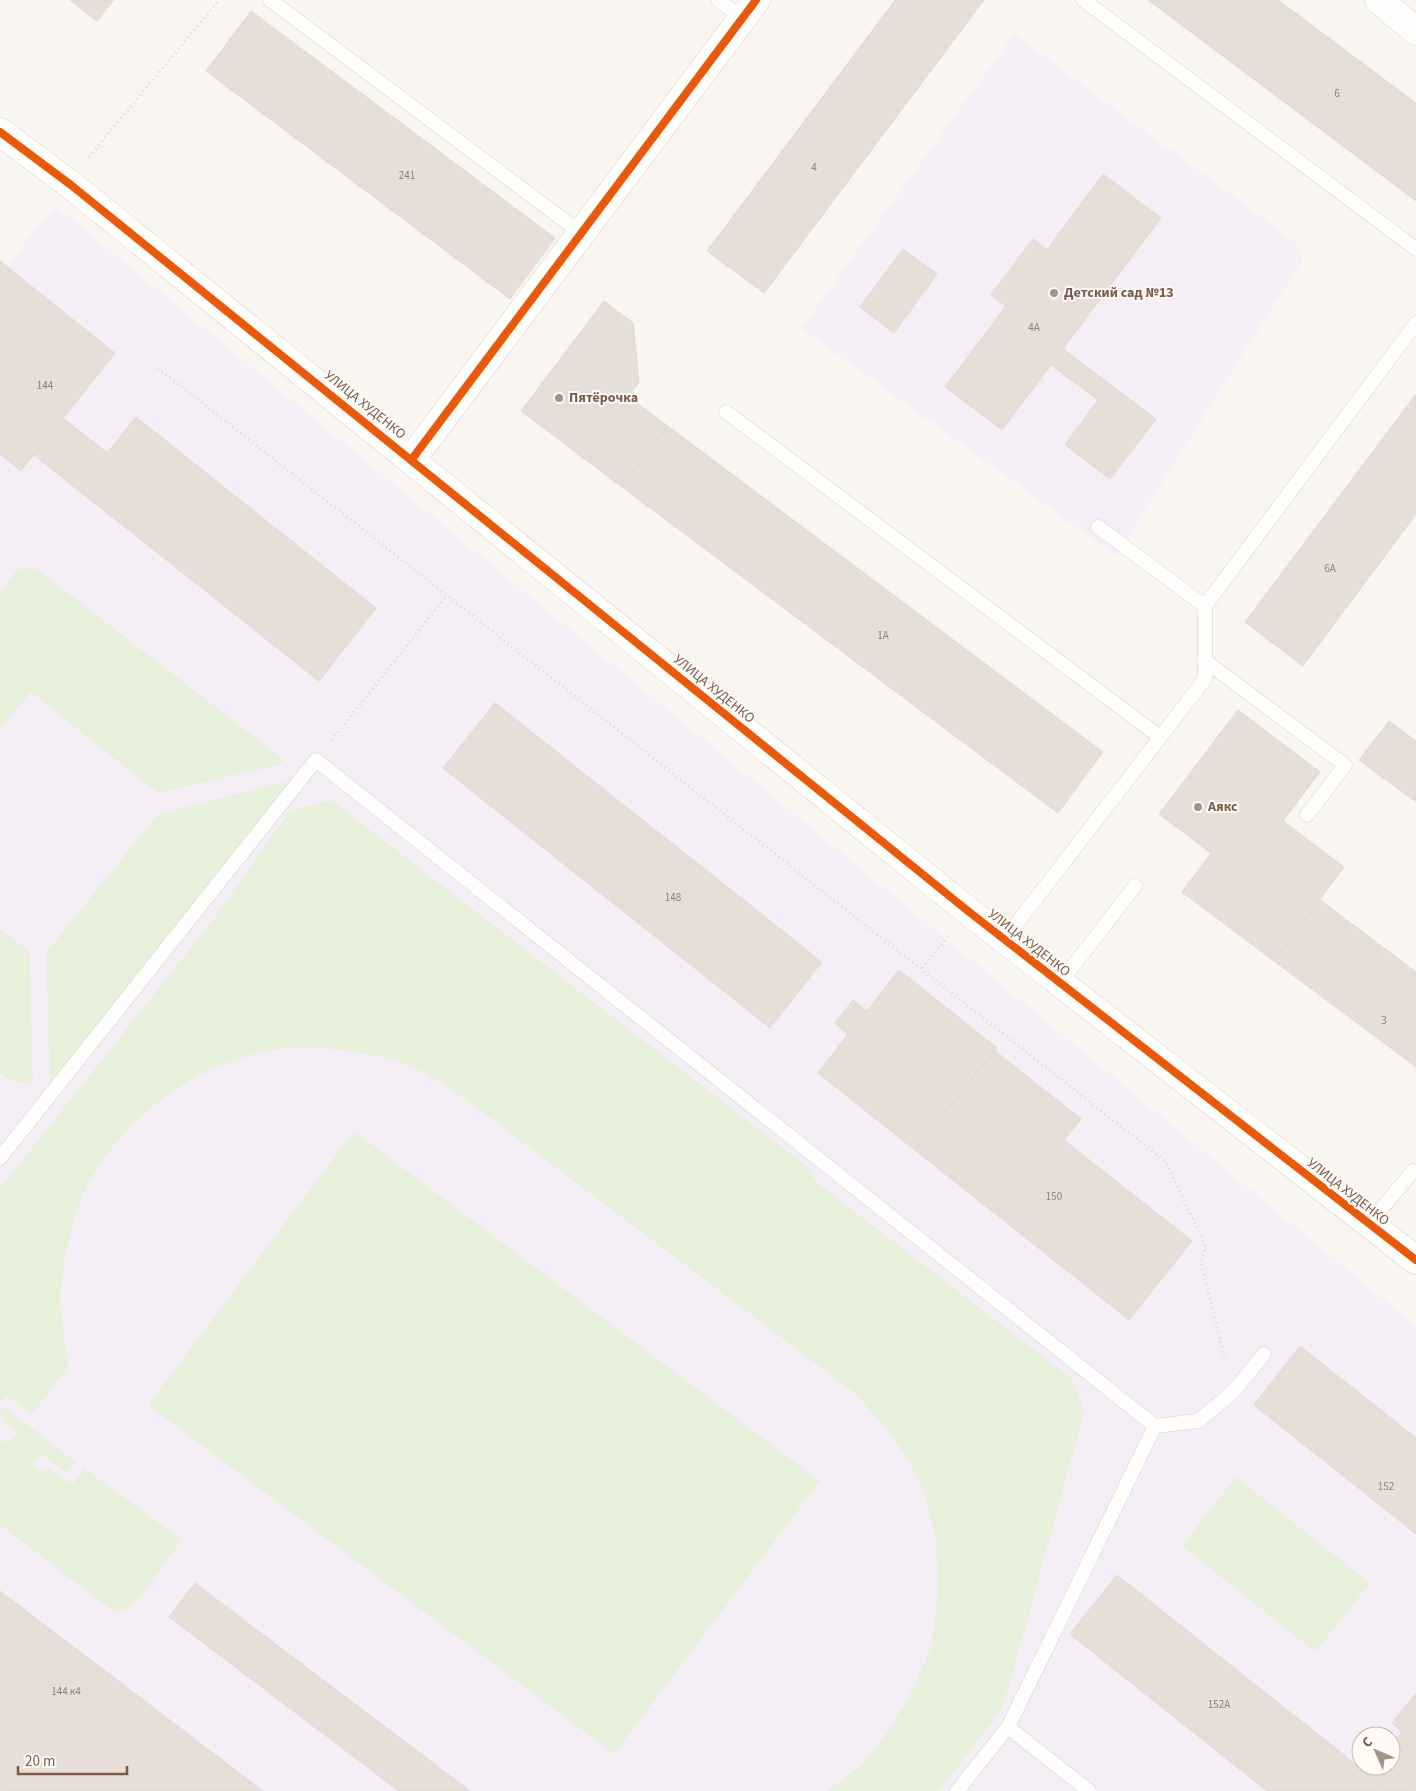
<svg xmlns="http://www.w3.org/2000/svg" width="1416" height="1791" font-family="'Source Sans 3',sans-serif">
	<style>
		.education { fill: #f6eef6; fill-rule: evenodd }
		.green { fill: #e7f0db }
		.building { fill: #e6ded7; stroke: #e2d8d2 }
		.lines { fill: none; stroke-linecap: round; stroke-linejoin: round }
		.lane-casing { stroke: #d7d1cb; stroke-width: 15 }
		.street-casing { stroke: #d7d1cb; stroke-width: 29 }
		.path { stroke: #dcd5d0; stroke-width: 3; stroke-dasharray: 1 4; stroke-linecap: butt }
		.lane { stroke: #fefefd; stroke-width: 14 }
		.street { stroke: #fefefd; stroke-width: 28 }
		.cycleway-casing { stroke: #fffaf3; stroke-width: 11 }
		.cycleway { stroke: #e8590c; stroke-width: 8 }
		.poi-dot { fill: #a69286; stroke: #fffaf3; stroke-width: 2 }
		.labels { text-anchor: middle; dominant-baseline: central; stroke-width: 4; stroke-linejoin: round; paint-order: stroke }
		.number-label { font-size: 11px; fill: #977e72 }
		.poi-label { font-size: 14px; font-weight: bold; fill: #7a5c4d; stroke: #fffaf3; text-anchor: start }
		.street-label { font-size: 14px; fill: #7a5c4d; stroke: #fffaf3 }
	</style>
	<rect width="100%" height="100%" fill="#f9f5f0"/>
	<path class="education" d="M1014,34L1295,242L1303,259L1116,556L801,328Z
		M55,205L1416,1326V1791H0V274ZM1361,1736H1391V1766H1361Z"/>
	<path class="green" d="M29,567L41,572L284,760L279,765L158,793L31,692L0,730V592L16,571Z
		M284,781L288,787L56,1081L50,1082L46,953L157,815Z
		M331,800L809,1168L815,1181L1072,1379L1084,1412L1010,1683L1001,1710L939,1791H827L864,1763L892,1726L914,1687L931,1647L938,1595L936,1542L926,1498L911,1464L883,1424L851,1390L473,1105C450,1089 428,1072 401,1063C385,1057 367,1054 350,1051C330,1049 309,1046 289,1048C206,1056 130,1110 89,1182C76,1205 66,1249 62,1276C57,1306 64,1336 69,1366L32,1414L6,1396L0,1402V1188L213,920L289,811Z
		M0,929L29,951L33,1082C19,1085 11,1081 0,1073Z
		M354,1131L820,1481L614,1754L148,1405Z
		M4,1407L76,1462L67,1473L42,1455L33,1463L42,1473L49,1468L73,1484L84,1468L182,1540L134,1605L116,1613L0,1525V1439L7,1443L17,1433C8,1426 0,1423 0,1411Z
		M1236,1477L1370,1583L1315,1652L1182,1546Z"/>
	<path class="building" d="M70,0H114L97,21Z
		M895,0H984L764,293L707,251Z
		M1148,0H1278L1416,103V201Z
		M251,11L555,238L510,299L206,71Z
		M1103,174L1161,218L1063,349L1156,419L1110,479L1065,445L1098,400L1051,365L1002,430L945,387L1006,306L991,295L1033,239L1047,250Z
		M903,249L937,274L894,333L860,307Z
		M0,261L115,353L21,471L0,454Z
		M604,301L633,323L639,382L628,397L668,426L622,487L521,411Z
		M1416,394V514L1303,666L1245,622Z
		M136,417L376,608L319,681L34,455L63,418L107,453Z
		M668,426L1103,752L1058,813L622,487Z
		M495,703L822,962L770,1028L443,768Z
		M1238,710L1320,772L1283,821L1344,867L1274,961L1182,892L1211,853L1159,814Z
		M1389,721L1416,741V802L1359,760Z
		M1320,900L1416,972V1067L1274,961Z
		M899,970L997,1048L915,1150L818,1073L848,1034L835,1023L853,1000L867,1011Z
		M994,1050L1081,1119L1064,1140L1192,1241L1129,1320L915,1150Z
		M1300,1346L1416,1438V1534L1254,1405Z
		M1117,1575L1368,1774L1389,1791H1267L1070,1634Z
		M195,1583L470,1791H399L169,1617Z
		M0,1591L263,1791H0Z
		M1416,1693V1791H1389L1368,1774L1375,1766H1391V1746L1402,1732L1392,1723Z"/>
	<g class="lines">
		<defs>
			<path id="lane" d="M270,0L581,233
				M718,0L743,18
				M1083,0L1416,249
				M726,412L1160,737
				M1098,527L1205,606
				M1204,660L1345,765L1307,815
				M1004,940L1205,679V606L1416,323
				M1060,983L1135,886
				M0,1158L316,760L1155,1426L1198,1421L1233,1392L1264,1354
				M1369,1224L1413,1171
				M1008,1727L1089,1791
				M957,1791L1008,1727L1155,1426"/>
			<path id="street" d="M1379,0L1416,31
				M0,132L71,185L968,911L1416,1260
				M412,459L756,0"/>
		</defs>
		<use href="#lane" class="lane-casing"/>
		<use href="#street" class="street-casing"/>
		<path class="path" d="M89,157L219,0
			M158,368L1166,1162L1206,1247L1201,1261L1225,1360
			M332,740L447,595
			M922,968L948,936"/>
		<use href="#lane" class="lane"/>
		<use href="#street" class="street"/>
		<defs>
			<path id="cycleway" d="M0,132L71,185L968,911L1416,1260
				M412,459L756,0"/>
		</defs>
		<use href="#cycleway" class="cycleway-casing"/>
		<use href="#cycleway" class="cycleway"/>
	</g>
	<g class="poi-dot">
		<circle cx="1054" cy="293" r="5"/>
		<circle cx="559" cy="398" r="5"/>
		<circle cx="1198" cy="807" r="5"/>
	</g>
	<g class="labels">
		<g class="number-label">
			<text x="1337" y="93">6</text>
			<text x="814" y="167">4</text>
			<text x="407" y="175">241</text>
			<text x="1034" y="327">4А</text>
			<text x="45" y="385">144</text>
			<text x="1330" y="568">6А</text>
			<text x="883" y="635">1А</text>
			<text x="673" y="897">148</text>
			<text x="1384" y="1020">3</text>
			<text x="1054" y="1196">150</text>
			<text x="1386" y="1486">152</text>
			<text x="66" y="1691">144 к4</text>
			<text x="1219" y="1704">152А</text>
		</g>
		<g class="poi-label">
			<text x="1064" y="293">Детский сад №13</text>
			<text x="569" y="398">Пятёрочка</text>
			<text x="1208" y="807">Аякс</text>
		</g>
		<g class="street-label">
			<text transform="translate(365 405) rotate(39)">УЛИЦА ХУДЕНКО</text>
			<text transform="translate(714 689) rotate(39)">УЛИЦА ХУДЕНКО</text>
			<text transform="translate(1029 943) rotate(38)">УЛИЦА ХУДЕНКО</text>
			<text transform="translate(1348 1192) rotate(38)">УЛИЦА ХУДЕНКО</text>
		</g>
	</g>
	<g transform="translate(1376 1751) rotate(315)"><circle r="24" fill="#fffaf3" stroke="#cabbb1"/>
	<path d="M0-4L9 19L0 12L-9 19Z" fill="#a69286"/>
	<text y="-8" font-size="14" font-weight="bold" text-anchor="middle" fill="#7a5c4d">С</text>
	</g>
	<path d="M18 1766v8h109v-8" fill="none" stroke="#7a5c4d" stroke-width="2.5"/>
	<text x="25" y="1766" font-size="15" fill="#7a5c4d" stroke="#fffaf3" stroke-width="4" paint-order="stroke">20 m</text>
</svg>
